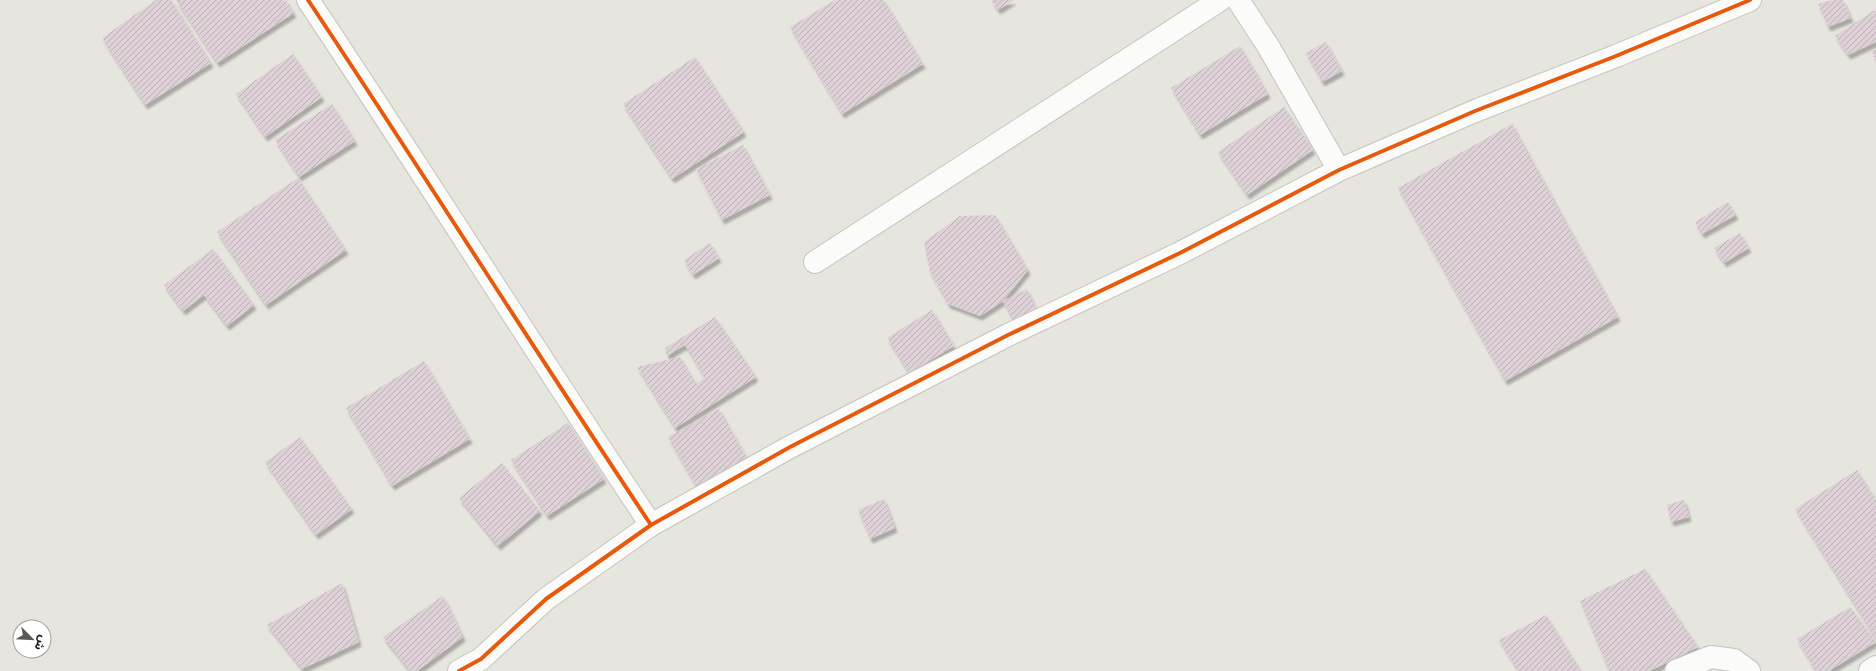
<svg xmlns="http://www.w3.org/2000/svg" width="1876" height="671" font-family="Merriweather,'Noto Sans Arabic',serif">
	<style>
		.building { fill: url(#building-hatch); filter: url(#shadow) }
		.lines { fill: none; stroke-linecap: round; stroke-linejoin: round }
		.minor-casing { stroke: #c4c3be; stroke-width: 24 }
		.minor { stroke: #fbfbfa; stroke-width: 22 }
		.cycleway-casing { stroke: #fff; stroke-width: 6 }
		.cycleway { stroke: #e8590c; stroke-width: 4 }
	</style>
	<defs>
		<pattern id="building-hatch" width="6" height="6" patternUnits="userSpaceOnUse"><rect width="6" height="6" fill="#ddd0d6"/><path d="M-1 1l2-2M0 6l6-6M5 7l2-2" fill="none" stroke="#bcb1b6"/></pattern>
		<filter id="shadow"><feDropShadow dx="2.5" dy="4.5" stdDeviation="1" flood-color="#0004"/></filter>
	</defs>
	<rect width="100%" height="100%" fill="#e6e5de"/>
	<path class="building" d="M156,0H171L211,63L145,105L102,38Z
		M176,0H286L294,13L217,63Z
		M835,0H884L923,64L842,114L790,27Z
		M991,0H1014L998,10Z
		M1832,0H1843L1851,18L1828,27L1818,4Z
		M1876,9V42L1848,55L1835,36Z
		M1326,42L1342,71L1322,82L1306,53Z
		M1240,46L1268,94L1200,135L1171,88Z
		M1876,50V59L1872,52Z
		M293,54L322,97L265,137L236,94Z
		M695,57L744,132L672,179L623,104Z
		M332,104L355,141L299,177L275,140Z
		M1284,107L1313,150L1247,195L1218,152Z
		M1512,124L1618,317L1505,381L1398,188Z
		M743,145L770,195L722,220L696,169Z
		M298,178L346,250L266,305L217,232Z
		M1728,202L1736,215L1702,234L1695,222Z
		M995,215L1028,270L1003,301L1027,289L1036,309L1013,320L1003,301L980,316L948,304L930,272L924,242L960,216Z
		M1740,233L1749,248L1724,263L1714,248Z
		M710,243L719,258L693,275L684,260Z
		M213,249L254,305L227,326L204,295L183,311L164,285Z
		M932,310L954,346L909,373L887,338Z
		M715,317L756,377L675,428L637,367L680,357L696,384L705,378L685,345L667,356L665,348Z
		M424,361L470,439L392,486L346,408Z
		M719,409L749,462L698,490L668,437Z
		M568,423L604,479L547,516L511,460Z
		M300,437L352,509L316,535L265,462Z
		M502,463L540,511L498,546L459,498Z
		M1857,470L1876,500V639L1795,509Z
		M884,499L895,528L870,539L858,510Z
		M1684,500L1689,517L1671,522L1667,505Z
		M1645,569L1698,647L1650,671H1609L1580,601Z
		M342,583L359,642L302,669L267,625Z
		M443,596L463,637L417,671H410L383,637Z
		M1850,607L1876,642L1829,671H1816L1797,639Z
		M1546,615L1581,671H1518L1499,640Z"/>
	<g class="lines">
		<defs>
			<path id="minor" d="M308,0C424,174 535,351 651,525
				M1238,0L1268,46L1339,170
				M815,262L1220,0
				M459,671L481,659L546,599L651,525L790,447L1008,335L1180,253L1339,170L1475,111L1616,56L1750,0
				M1676,671L1711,657L1734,660L1749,671
				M1870,671L1876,667"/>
		</defs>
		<use href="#minor" class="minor-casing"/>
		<use href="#minor" class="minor"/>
		<defs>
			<path id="cycleway" d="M308,0C424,174 535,351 651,525
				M459,671L481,659L546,599L651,525L790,447L1008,335L1180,253L1339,170L1475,111L1616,56L1750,0"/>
		</defs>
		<use href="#cycleway" class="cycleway-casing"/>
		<use href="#cycleway" class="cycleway"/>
	</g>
	<g transform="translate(32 639) rotate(114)"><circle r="19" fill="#ffffff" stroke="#9f9e9d"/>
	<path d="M0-3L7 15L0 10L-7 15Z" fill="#5a5954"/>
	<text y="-6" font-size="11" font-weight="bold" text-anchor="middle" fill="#0e0d09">ش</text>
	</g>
</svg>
